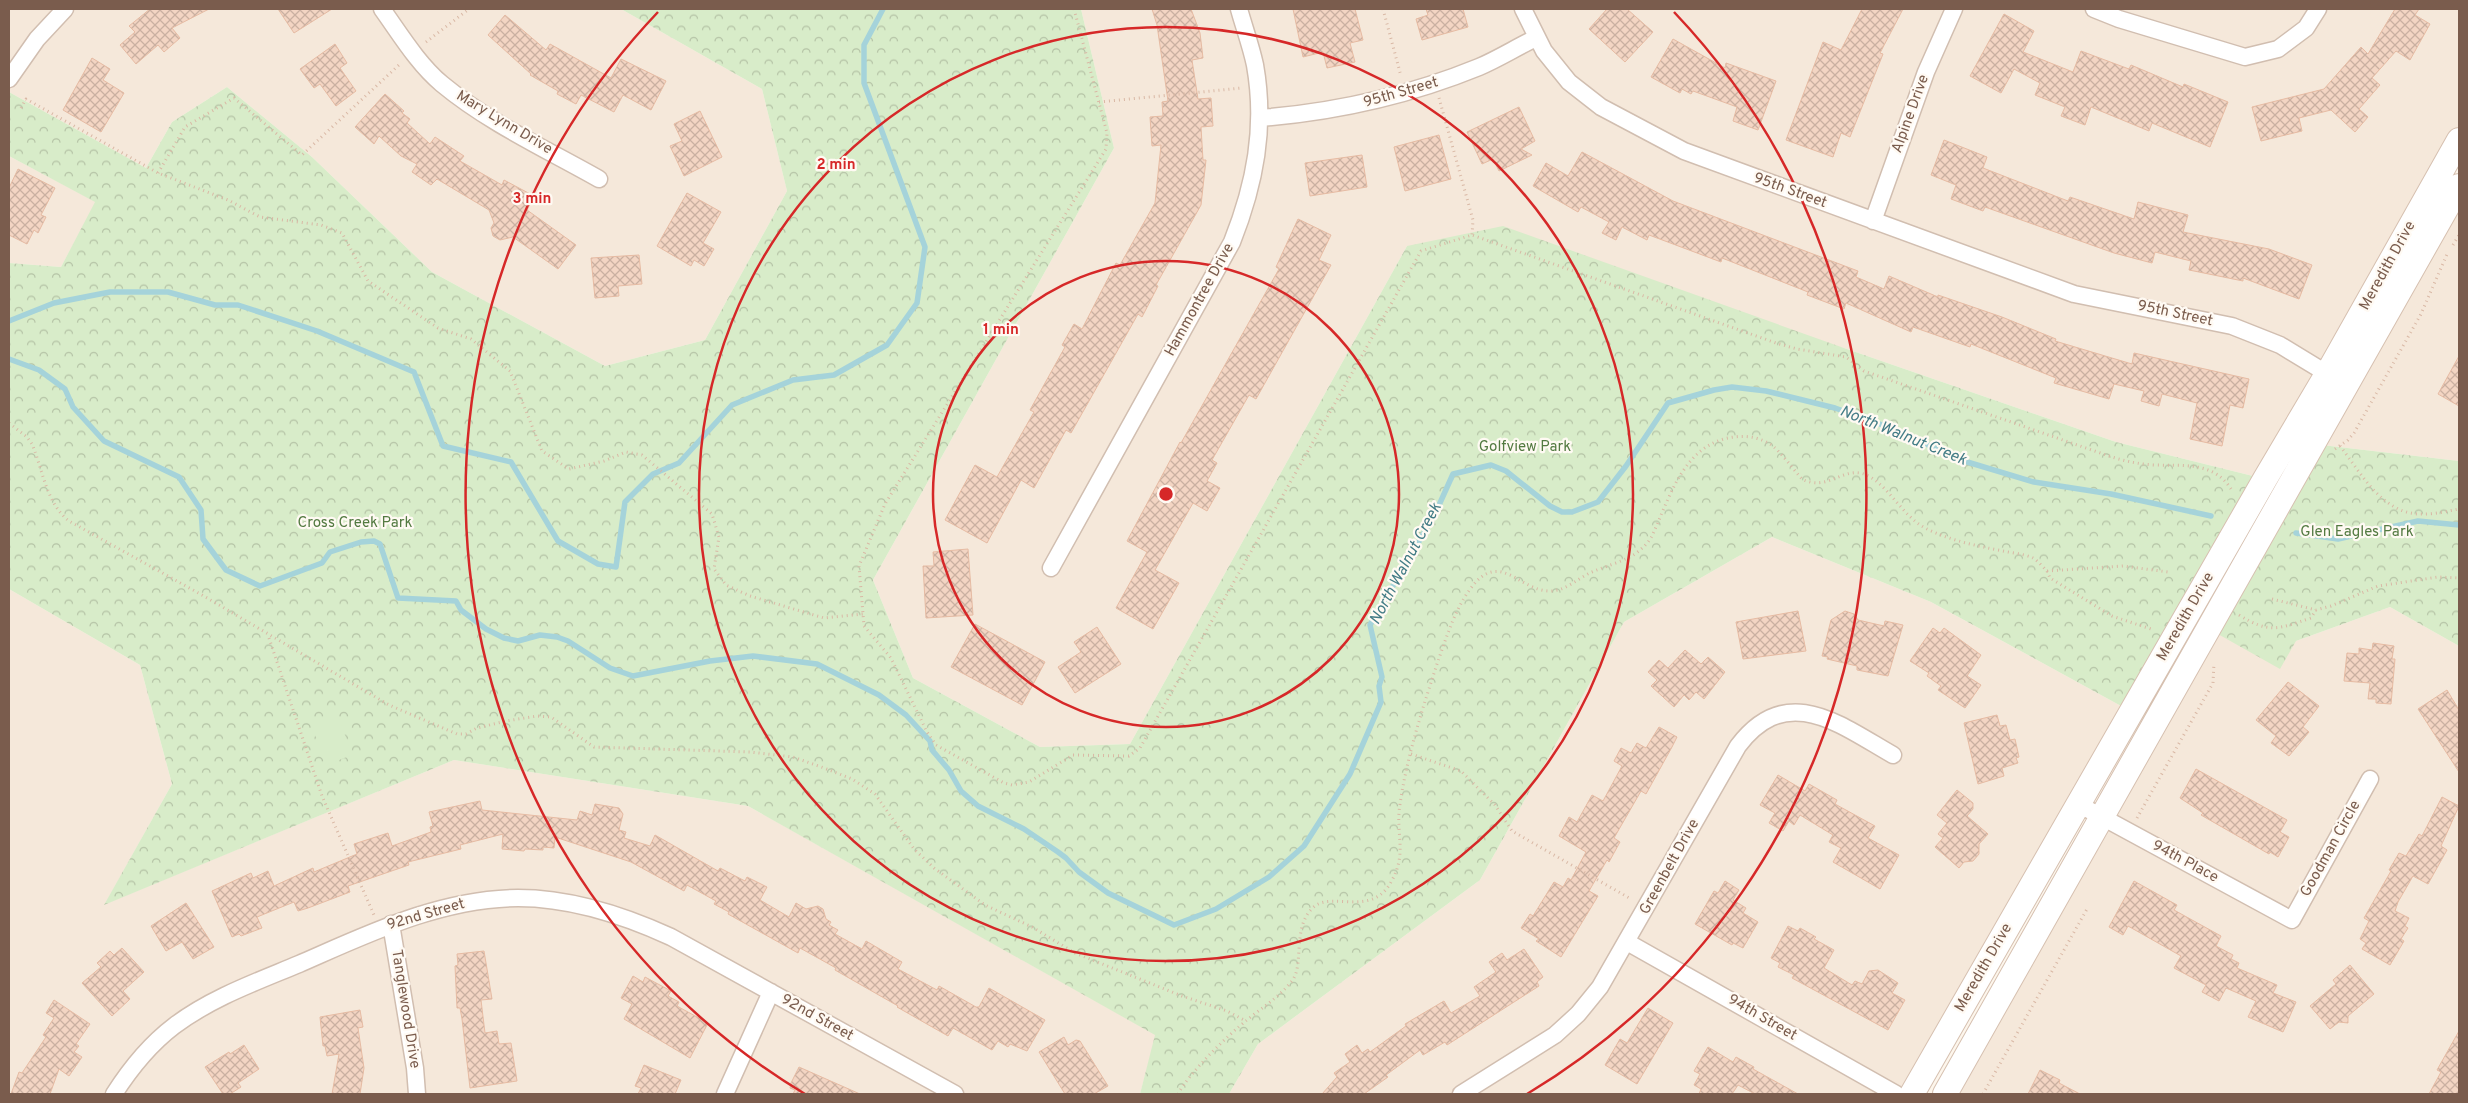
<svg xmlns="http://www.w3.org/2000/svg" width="2468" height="1103" font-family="Overpass,sans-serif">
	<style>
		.residential { fill: #f5e8da }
		.park { fill: url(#park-crowns) }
		.pitch { fill: #d8ecc9 }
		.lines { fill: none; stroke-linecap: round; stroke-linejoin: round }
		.stream { stroke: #a5d3da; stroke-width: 5.5 }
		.building { fill: url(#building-cross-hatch); stroke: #e6bba3 }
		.street-casing { stroke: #d1beb0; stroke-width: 19 }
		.secondary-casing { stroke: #d6c0b0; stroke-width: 26 }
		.path { stroke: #d9b8a5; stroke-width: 3; stroke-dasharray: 1 4; stroke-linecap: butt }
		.street { stroke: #fff; stroke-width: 16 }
		.secondary { stroke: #fff; stroke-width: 24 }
		.ring { fill: none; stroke: #d62828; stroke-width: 2.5 }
		.labels { text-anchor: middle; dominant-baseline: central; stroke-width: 4.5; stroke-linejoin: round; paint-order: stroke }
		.street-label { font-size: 15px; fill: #7a5c4d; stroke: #fffaf3 }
		.park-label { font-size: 15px; fill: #537a41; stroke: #fffaf3 }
		.water-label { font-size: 16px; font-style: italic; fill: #437c86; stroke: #fffaf3 }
		.centre { fill: #d62828; stroke: #fffaf3; stroke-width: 2.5 }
		.ring-label { font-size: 15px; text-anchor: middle; font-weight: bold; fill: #d62828; stroke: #fffaf3; stroke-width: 4.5; stroke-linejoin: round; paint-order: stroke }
	</style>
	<defs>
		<pattern id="park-crowns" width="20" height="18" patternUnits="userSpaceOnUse" patternTransform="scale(1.25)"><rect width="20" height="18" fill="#d8ecc9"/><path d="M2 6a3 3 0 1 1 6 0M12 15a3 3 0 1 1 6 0" fill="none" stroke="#b4c2a5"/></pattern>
		<pattern id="building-cross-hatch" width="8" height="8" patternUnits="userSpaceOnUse" patternTransform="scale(1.25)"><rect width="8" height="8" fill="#f3d5c3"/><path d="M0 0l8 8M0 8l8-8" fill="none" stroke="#cab0a1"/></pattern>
	</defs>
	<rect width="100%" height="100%" fill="#fdf6ec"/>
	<path class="residential" d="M9,9H621L762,89L787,191L705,340L605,366L432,272L312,157L227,87L172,122L146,168L9,92Z
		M1081,9H2459V140L2265,479L2116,442L1844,348L1407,246L1130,744L1040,747L913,678L873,580L1114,148Z
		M9,156L96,202L61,267L9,263Z
		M2459,186V461L2313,444Z
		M1772,537L1931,602L2132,712L1912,1094H1229L1258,1044L1480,880L1624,622Z
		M9,589L140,665L172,784L105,904L454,760L748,806L1156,1035L1140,1094H9Z
		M2390,607L2459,646V1094H1945L2209,629L2296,641Z"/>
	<path class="park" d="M621,9H1081L1114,148L873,580L913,678L1040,747L1130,744L1407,246L1503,226L1844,348L2116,442L2265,479L2132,712L1931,602L1772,537L1624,622L1480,880L1258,1044L1229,1094H1140L1155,1035L748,806L454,760L104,905L172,784L140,665L9,589V263L61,267L95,202L9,156V92L146,168L172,122L227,87L312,157L432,272L605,366L705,340L787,191L762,89Z
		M2313,444L2459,461V646L2390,607L2296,641L2280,669L2209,629Z"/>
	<path class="pitch" d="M338,715L352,755L326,765L311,724Z"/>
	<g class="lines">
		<path class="stream" d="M9,321L54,303L110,292H168L215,305H238L317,331L414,372L443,446L511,462L558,541L598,564L616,567L625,502L653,474L679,463L732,405L793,380L834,375L887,345L917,303L925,247L864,83V45L883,9
			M9,359L39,370L65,389L73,407L104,441L179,477L201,510L203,539L226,570L260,586L322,563L330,552L361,542L374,541L380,544L398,598L456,601L461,610L486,629L504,638L518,641L540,635L557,637L568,641L610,668L633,676L710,661L753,656L817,664L879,695L906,715L930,741L932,750L949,770L961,791L978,806L1024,829L1058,852L1066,858L1079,872L1108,893L1174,925L1216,909L1269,877L1304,846L1350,774L1381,702L1379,686L1382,677L1370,625L1435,514L1453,474L1491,465L1506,471L1550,506L1562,512H1572L1598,502L1626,466L1668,403L1714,390L1732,387L1766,391L1835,408L1888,427L1964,461L2034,482L2111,494L2211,516
			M2296,533L2338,539L2418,521L2459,525"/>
	</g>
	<path class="building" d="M150,9H209L172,28L180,38L164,52L158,45L136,64L120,45L135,32L129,26Z
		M278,9H332L294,33Z
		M1152,9H1191L1200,33L1203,58L1192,60L1198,99L1211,98L1213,126L1201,127L1203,160H1206L1201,205L1156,285L1158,286L1142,317L1138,314L1071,433L1066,430L1034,488L1021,480L987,543L945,520L975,465L997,477L1034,412L1030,410L1065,347L1062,345L1074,324L1082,329L1116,263L1120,265L1155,203L1161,145L1152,146L1150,117L1163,116L1162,102L1168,101L1157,25Z
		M1293,9H1355L1363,40L1350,43L1355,62L1327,68L1323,52L1303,57Z
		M1426,9H1463L1468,27L1422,40L1416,19L1428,15Z
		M1607,9H1627L1653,32L1625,62L1589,29Z
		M1862,9H1903L1880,53L1883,54L1850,137L1841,133L1833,157L1786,140L1823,42L1841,50Z
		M2395,9H2419L2415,15L2430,24L2410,60L2396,51L2372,78L2380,85L2359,109L2368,117L2355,132L2331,110L2299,118L2302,131L2261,141L2252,107L2324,89L2361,47L2368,54Z
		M2004,14L2034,31L2023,52L2073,72L2081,51L2129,69L2131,65L2183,87L2184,84L2228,102L2210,147L2152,123L2149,131L2091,107L2085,125L2061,116L2065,107L2035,95L2040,83L2014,69L2001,93L1970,76Z
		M505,15L546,50L550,44L611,78L621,59L666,81L651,110L623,95L614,112L581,95L576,104L557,94L558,91L530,75L531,74L488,35Z
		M1673,39L1725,68L1726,63L1776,81L1758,130L1733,121L1737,107L1693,91L1691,94L1682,89L1680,93L1651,77Z
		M335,44L347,63L340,68L356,91L336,106L320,84L314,88L300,69Z
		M92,58L110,69L103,80L124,93L101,132L63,110Z
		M385,94L404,111L402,113L410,119L407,123L430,144L435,137L464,156L460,161L502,185L504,180L534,196L527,210L576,245L558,269L513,237L500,240L493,236L491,228L494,223L489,210L437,179L431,185L412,172L417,164L401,156L379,136L374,144L355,127Z
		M1519,107L1535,141L1521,149L1532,155L1499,171L1493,159L1482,164L1467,132Z
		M700,111L722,157L684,176L670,146L682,141L674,124Z
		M1439,135L1451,179L1405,191L1394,147Z
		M1944,140L1987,157L1983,168L2068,201L2070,197L2134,219L2138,202L2188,215L2183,232L2269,249L2312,265L2299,299L2243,278V281L2189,270L2191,261L2155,252L2152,263L2114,253L1985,207L1983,211L1951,199L1956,185L1931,175Z
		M1582,152L1673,201L1858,271L1856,277L1884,289L1889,276L1938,297V295L2002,317L2056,339L2055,341L2132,364L2134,353L2249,379L2243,408L2230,405L2222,446L2190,439L2197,403L2162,394L2159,406L2141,401L2144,391L2114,384L2109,399L2054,383L2056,378L1971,344L1970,347L1913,327L1911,332L1846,303L1844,309L1807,295L1808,292L1722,258L1721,262L1649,235L1647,240L1622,227L1616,240L1602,233L1609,222L1581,207L1578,212L1533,186L1546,163L1568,176Z
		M1362,155L1367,187L1310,196L1305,163Z
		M18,169L55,188L41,215L46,217L38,233L34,230L27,244L9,235V188Z
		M687,193L721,212L703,243L714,249L704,266L694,260L691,266L657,246Z
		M1298,219L1331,235L1319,260L1331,265L1256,399L1249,395L1212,460L1217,463L1207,481L1220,488L1207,511L1193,503L1155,570L1179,583L1153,629L1116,608L1147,552L1127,541L1180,442L1181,443L1279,269L1276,267Z
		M639,255L642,284L618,286L619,296L595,298L591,258Z
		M2459,356V406L2438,394Z
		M968,549L973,615L926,618L923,566H934L933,552Z
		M1798,611L1806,651L1743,659L1736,622Z
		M1845,611L1854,614L1858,620L1884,626L1885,621L1903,625L1888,676L1857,670V666L1827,659L1828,657L1822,656L1831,620Z
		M975,624L1045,662L1022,705L951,667Z
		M1097,627L1121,664L1075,693L1058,667L1081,652L1074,642Z
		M1933,628L1940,633L1944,628L1981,655L1967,676L1981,685L1965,708L1938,690L1941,686L1927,676L1929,673L1910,661Z
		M2373,643L2394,646L2392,659H2395L2391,704L2376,703V699H2368L2370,683L2344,681L2347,653L2359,654V648L2372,650Z
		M1685,650L1701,664L1708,657L1725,672L1704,699L1696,692L1689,700L1684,695L1674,707L1651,686L1657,680L1648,672L1659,660L1668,668Z
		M2288,682L2319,706L2303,727L2309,732L2289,756L2271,743L2276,736L2256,720Z
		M2447,690L2459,710V772L2418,709Z
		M1997,715L2000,726L2006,725L2010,740L2015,739L2019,757L2016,758L2018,763L2002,768L2004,776L1978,784L1964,723Z
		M1659,727L1677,737L1672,747L1646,794L1641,791L1614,838L1620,842L1609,862L1607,860L1589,891L1598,896L1561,957L1536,941L1539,939L1521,928L1530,914L1533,916L1554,882L1563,887L1568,878L1571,880L1586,852L1559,836L1569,817L1577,822L1592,795L1603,801L1622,766L1614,761L1621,748L1631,753L1637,743L1646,748Z
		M2196,769L2287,820L2280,832L2289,837L2278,857L2270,852L2269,854L2201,815L2203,813L2180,798Z
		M1778,775L1805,791L1809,784L1837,800L1835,804L1875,826L1868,838L1899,855L1880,889L1833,862L1841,848L1829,842L1833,835L1800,815L1794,825L1789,821L1783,831L1769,823L1775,813L1760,805Z
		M1957,790L1973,803V809L1967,816L1988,834L1979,844V854L1973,861L1964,862L1959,868L1935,847L1943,838L1938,834L1947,823L1937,815Z
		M2442,797L2459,806L2441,846L2447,850L2428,884L2413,876L2398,902L2395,911L2409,918L2405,926L2408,928L2401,939L2404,941L2390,965L2362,949L2366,943L2360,939L2369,921L2364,918L2391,871L2389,870L2399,853L2406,856L2419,834L2422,836Z
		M480,801L482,810L577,820L580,811L592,815L595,804L619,808L623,814L619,830L626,832L624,838L650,846L655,835L718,871L720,868L745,881L747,877L767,887L760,900L789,917L796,903L806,909L818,906L823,909L826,919L831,922L829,925L838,930L835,934L862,949L866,941L902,962L898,969L937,990L939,986L976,1007H979L989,988L1045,1020L1027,1051L1010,1044L1008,1047L998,1041L992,1050L953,1028L948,1036L897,1007L898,1006L835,970L836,968L800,948L798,953L728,914L729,912L714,904L716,901L687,885L684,891L631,862L555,837L554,848L543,847V850L525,849L524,851L502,849L503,834L460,845L461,849L408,862L409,865L348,886L350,892L308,908L298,911L294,902L257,917L262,928L241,936L239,934L232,937L212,891L251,873L253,878L268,871L274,886L313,868L314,872L357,854L354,844L388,833L392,846L431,832L430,827L433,826L429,812Z
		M1725,881L1739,890L1733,900L1746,908L1743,913L1758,922L1743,948L1733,943L1732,945L1695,924L1714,891L1718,893Z
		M2134,881L2177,905L2174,910L2221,936L2216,946L2233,955L2231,959L2239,963L2237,968L2277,985L2273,993L2296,1002L2283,1032L2248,1017L2256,1001L2226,988L2219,1001L2202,992L2206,985L2174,968L2181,956L2128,926L2123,935L2109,927Z
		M186,903L214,947L193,959L182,942L166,951L151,926Z
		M1788,926L1798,931L1800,928L1816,937L1814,939L1834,950L1824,968L1852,985L1855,981L1862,984L1869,971L1878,970L1898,983L1892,993L1905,1000L1888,1030L1792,978L1794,975L1778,967L1780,963L1771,958Z
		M122,948L144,972L123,991L130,999L112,1016L82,983L101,967L97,963L110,951L114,955Z
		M1524,949L1543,977L1537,982L1539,986L1447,1045L1445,1042L1423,1055L1420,1050L1386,1075L1388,1077L1364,1094H1322L1337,1077L1334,1073L1350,1062L1345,1054L1357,1045L1362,1053L1368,1049L1370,1052L1406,1026L1405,1024L1444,1001L1451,1013L1480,996L1474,987L1496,972L1489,962L1502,953L1507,960Z
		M484,951L492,999L481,1000L485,1033L497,1031L499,1044L511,1043L517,1081L470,1088L462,1019L460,1008H457L455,966L458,965L457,954Z
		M2350,965L2374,994L2348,1016V1023L2339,1022L2330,1029L2310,1006L2336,984L2333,980Z
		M633,976L643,982L645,977L671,991L668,996L679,1002L677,1006L708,1023L690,1058L624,1019L632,1004L621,998Z
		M54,1000L90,1024L76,1044L79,1046L74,1052L82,1057L69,1076L59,1069L50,1094H11L19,1072L22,1073L46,1037L43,1035L54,1018L46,1013Z
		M1648,1008L1673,1023L1637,1084L1605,1065L1620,1039L1627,1043Z
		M360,1010L363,1027L358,1028L364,1068L360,1094H332L339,1054L327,1056L325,1046H323L320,1017Z
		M2459,1031V1094H2429L2441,1072L2437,1070Z
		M1064,1037L1068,1045L1076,1040L1080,1041L1108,1086L1094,1094H1065L1039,1052Z
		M244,1045L259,1069L238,1083L241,1087L230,1094H223L205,1067L229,1052L230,1054Z
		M1708,1047L1733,1062L1736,1057L1754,1067L1753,1069L1798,1094H1755L1738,1085L1732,1094H1699L1701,1089L1694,1085L1700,1074L1694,1071Z
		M644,1065L681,1080L675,1094H638L641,1088L635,1086Z
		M799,1067L817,1075L860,1094H793L795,1090L790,1088L791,1083Z
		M2040,1070L2060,1080L2059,1083L2080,1094H2028Z"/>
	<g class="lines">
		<defs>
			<path id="street" d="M382,9C400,34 418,64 442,84C489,123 546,149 599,179
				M1523,9L1544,51L1569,82L1601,107L1684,151L2074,294L2232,326L2280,345L2336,379
				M2094,9L2119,19L2245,57L2278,49L2306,28L2318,9
				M9,79L37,39L65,9
				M1260,118C1336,112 1408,96 1479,67C1498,59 1517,47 1536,38
				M1873,221L1926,72L1954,9
				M1051,568L1232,242C1255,184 1266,127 1255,65C1251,46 1244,27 1239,9
				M2078,804L2292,920L2370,779
				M391,924L415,1068L417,1094
				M1627,942L1896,1094
				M114,1094C130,1069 149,1045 174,1026C211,998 256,982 299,964C370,933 439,899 518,898C572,898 623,915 671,937L955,1094
				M725,1094L771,992
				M1461,1094L1555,1035L1578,1014L1600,987L1738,746C1787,681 1840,725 1893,755"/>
			<path id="secondary" d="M1912,1094L2265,479L2327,374L2459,140
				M1945,1094L2459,186"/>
		</defs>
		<use href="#street" class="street-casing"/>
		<use href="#secondary" class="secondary-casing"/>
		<path class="path" d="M1074,9L1107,133L1106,149L885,504L859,566L864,626L891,658L927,732L936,745L1004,783L1012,785L1029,782L1073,755L1129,756L1140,748L1421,251L1472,235L1776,343L1797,349L1846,357L1864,371L2109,456C2124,461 2138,464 2154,465C2185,466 2215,461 2233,492
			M1383,9L1401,76
			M426,42L469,9
			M1439,98L1473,220L1472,235
			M1099,102L1242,88
			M21,108L26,99L158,173L228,200L260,217L321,225L342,233L368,281L438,328L471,339L510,371L542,451L569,469L604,461L626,452L642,455L712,514L719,537L714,569L726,585L750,596L824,618L863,614
			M158,173L185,127L234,98L302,155L400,64
			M2453,245L2459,235
			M9,423L27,437L32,444C43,470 46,503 69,521L202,595L389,705L457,734H466L477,728L506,721L537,716L551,717L594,747L750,752L793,757L824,768L852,779L875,794L914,849L934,868L985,905L1032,927L1075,953L1182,996L1227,1011L1246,1021
			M2340,446C2362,474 2383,516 2424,514C2436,514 2448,511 2459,509
			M2335,449L2348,440L2354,433L2421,314L2448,252
			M2047,571L2050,578L2112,616L2154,630
			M2272,599L2316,610L2331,606L2378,586L2438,577L2459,578
			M2239,615C2270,634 2278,629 2311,618L2316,610
			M269,638L322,796L374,915
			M1411,754L1461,771L1495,805L1512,831L1631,899
			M2137,818L2213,683L2214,663
			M1178,1094C1190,1072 1227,1036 1247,1020C1263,1007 1279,997 1292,981C1305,964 1291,925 1315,906C1333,892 1372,917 1391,882C1408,853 1395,834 1400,804C1407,756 1423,707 1438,661C1447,636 1455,609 1471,588C1500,549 1519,591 1550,591C1566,591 1578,578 1592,572C1606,566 1622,562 1635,554C1642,549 1648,543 1652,536C1670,497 1684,443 1734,437C1748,435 1763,438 1774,447C1784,456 1793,469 1802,479C1827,492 1842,467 1864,474C1888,483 1902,517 1927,529C1952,541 1977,546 2003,551C2012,553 2025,554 2033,558C2038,561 2043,567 2047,571L2123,566L2168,572
			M1983,1094L2087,909"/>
		<use href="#street" class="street"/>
		<use href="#secondary" class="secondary"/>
	</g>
	<g class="ring">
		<circle cx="1166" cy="494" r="233"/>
		<circle cx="1166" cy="494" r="467"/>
		<path d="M805 1094A700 700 0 0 1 658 12M1674 12A700 700 0 0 1 1527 1094"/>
	</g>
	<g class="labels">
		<g class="street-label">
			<text transform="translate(1401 93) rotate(-16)">95th Street</text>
			<text transform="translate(1911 114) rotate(-70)">Alpine Drive</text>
			<text transform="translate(504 123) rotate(31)">Mary Lynn Drive</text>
			<text transform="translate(1790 191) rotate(20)">95th Street</text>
			<text transform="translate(2388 266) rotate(-61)">Meredith Drive</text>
			<text transform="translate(1200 300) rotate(-61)">Hammontree Drive</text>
			<text transform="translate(2175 314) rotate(12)">95th Street</text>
			<text transform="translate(2186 617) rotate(-60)">Meredith Drive</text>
			<text transform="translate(2331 849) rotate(-61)">Goodman Circle</text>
			<text transform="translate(2185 862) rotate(28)">94th Place</text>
			<text transform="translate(1670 867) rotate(-61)">Greenbelt Drive</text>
			<text transform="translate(426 915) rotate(-16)">92nd Street</text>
			<text transform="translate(1984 968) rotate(-60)">Meredith Drive</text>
			<text transform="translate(405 1009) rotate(81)">Tanglewood Drive</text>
			<text transform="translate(817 1018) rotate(29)">92nd Street</text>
			<text transform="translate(1762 1018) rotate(30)">94th Street</text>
		</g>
		<g class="park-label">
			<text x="1525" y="447">Golfview Park</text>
			<text x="355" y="523">Cross Creek Park</text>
			<text x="2357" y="532">Glen Eagles Park</text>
		</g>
		<g class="water-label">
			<text transform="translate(1903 436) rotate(22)">North Walnut Creek</text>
			<text transform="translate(1406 564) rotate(-62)">North Walnut Creek</text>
		</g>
	</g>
	<circle cx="1166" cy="494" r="8" class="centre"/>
	<g class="ring-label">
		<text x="836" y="169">2 min</text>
		<text x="532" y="203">3 min</text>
		<text x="1001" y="334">1 min</text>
	</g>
	<rect width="2468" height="1103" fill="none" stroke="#7a5c4d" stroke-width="20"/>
</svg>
